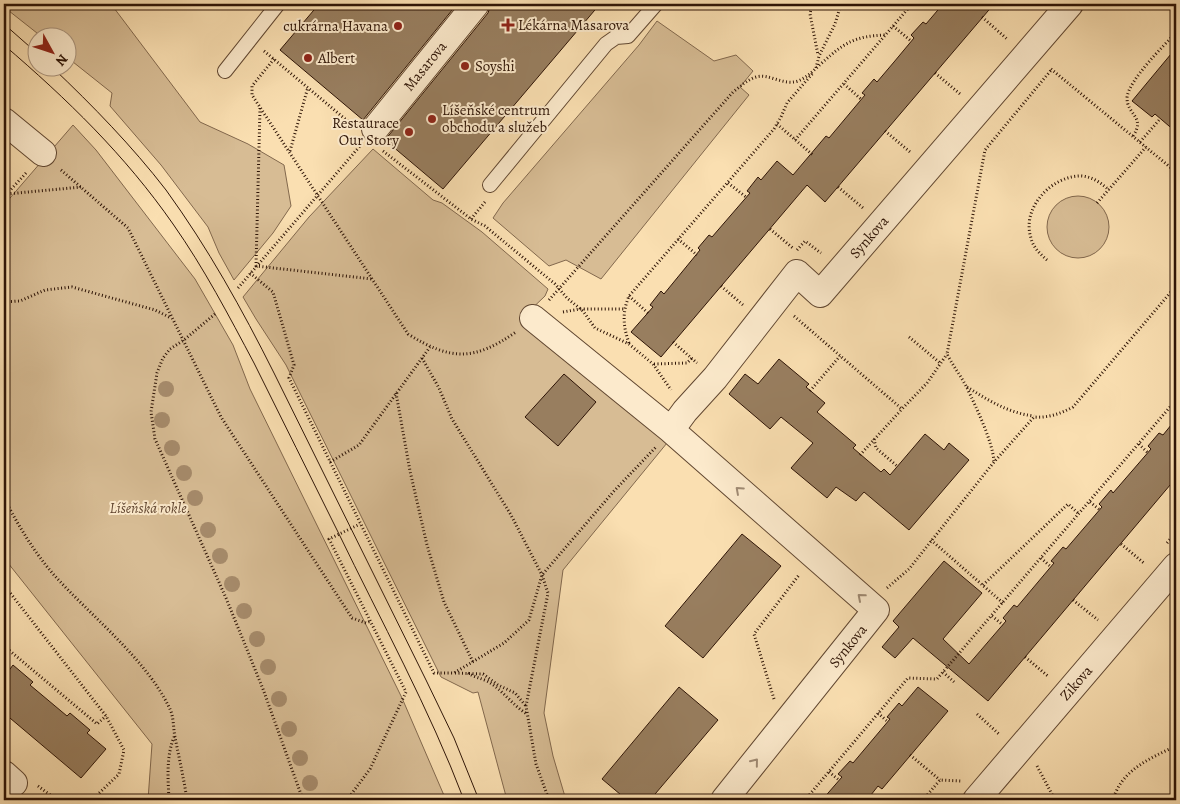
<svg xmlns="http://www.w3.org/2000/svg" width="1180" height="804" font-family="Alegreya,serif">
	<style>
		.green { fill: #d7bc94; stroke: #82684d }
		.building { fill: #987e5f; stroke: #2e1406 }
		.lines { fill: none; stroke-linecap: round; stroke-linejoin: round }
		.lane-casing { stroke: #614731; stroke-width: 16 }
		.street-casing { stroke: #614731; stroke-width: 28 }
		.path { stroke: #2e1406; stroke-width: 3; stroke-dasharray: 1 2.5; stroke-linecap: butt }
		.lane { stroke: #fceacc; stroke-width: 14 }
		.street { stroke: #fceacc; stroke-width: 26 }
		.tram { stroke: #2e1406; stroke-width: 1 }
		.tree { fill: #a68b6b }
		.oneway { stroke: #9f8a73 }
		.poi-dot { fill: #8f2418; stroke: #fceacc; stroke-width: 2 }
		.labels { text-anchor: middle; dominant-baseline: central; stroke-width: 4; stroke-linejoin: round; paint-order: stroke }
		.poi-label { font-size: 15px; fill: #2e1406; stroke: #fceacc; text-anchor: start }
		.street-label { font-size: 15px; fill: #2e1406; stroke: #fceacc }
		.park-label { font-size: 15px; font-style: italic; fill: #614631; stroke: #fceacc }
	</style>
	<rect width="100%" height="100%" fill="#fadfb1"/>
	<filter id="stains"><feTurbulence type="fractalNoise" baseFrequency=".004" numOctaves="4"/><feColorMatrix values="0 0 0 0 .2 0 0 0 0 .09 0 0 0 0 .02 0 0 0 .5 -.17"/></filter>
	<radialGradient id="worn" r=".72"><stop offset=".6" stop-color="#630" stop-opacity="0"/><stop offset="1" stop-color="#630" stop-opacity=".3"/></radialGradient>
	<path class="green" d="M4,4H111L200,122L248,144L284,165L291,206L273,233L234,280L219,253L208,227L161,165L110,106L112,93L68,58V38L42,37L4,7Z
		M657,21L714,61L736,55L753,71L740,87L749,95L601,279L566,260L549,266L493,218L503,203L639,45Z
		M73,125L96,150L195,279L233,345L250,389L402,698L446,800H148L152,744L4,558V205Z
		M373,149L433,200L442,203L482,232L548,289L545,296L522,318L667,443L563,570L544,713L553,756L566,800H507L478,692L473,693L441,677L286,365L256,319L243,297L309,217Z
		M1047 227a31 31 0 1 1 62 0a31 31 0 1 1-62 0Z"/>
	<path class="building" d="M319,4H457L363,120L280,50Z
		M491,4H600L443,189L385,140L488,13Z
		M943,4H994L825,202L807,185L661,357L631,332L653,307L650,305L661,291L664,294L700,250L698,248L709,235L712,237L750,193L747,191L758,177L761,180L777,161L793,175L826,136L829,138L865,95L862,93L874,79L877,82L894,62L914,38L911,35L923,22L926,24Z
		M1176,48V132L1155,114L1152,117L1132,101Z
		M779,359L809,384L806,387L825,403L817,412L856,445L853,448L881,472L884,469L890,475L925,434L944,450L949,443L969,460L909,530L864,492L856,501L836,487L827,498L791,468L813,443L781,417L770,429L729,394L745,374L758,384Z
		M564,374L596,402L558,446L525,417Z
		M1176,419V478L988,701L913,638L895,658L882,647L899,627L893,621L944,561L982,593L943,639L969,664L1006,621L1003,618L1014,605L1017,607L1054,563L1051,561L1063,547L1066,549L1102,507L1099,504L1111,490L1113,493L1151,449L1148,446L1159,433L1163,435Z
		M742,534L781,566L703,658L665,626Z
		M13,665L33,682L30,685L67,716L70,713L90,730L87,733L106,749L81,778L4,713V677Z
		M679,687L718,720L650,800H627L602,779Z
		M918,687L948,711L882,789L878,786L867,800H822L842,777L838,774L850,761L853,763L890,719L887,717L899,703L902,706Z"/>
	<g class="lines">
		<defs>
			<path id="lane" d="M225,71L278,4
				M490,185L606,44L616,37L628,36L656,4"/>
			<path id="street" d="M4,121L43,153
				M375,129L476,4
				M533,318L671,430L876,610L724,800
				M671,430L685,411L715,378L797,273L820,294L1070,4
				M4,774L14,783
				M976,800L1176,566"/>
		</defs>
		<use href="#lane" class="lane-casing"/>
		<use href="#street" class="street-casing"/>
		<path class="path" d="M812,4L810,14L818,55
			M982,17L1007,39
			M893,26L911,41
			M264,51L351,124
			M274,59L252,86V95L408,334C451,361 474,361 516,332
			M816,68L819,56L835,24L841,4
			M1051,69L1176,172
			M935,73L960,94
			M844,84L862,100
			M260,108L256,266L372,279
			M777,124L814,156
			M885,131L910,152
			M1133,136C1146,117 1127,115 1127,98C1128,81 1164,45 1176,33
			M795,140L912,4
			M1140,142L1160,119
			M290,151L308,87
			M383,151L471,219L485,226L555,284L567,298L583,311L595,328L629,344L653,364L671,390
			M61,170L128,228L221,417L352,618L366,623L371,621
			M728,183L746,197
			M838,187L863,208
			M7,194L81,187
			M4,197L27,172
			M1097,203L1146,147
			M471,219L485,202
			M770,229L794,249
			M678,239L697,255
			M797,250L805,241L821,253
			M1047,260C1040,254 1033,247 1031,238C1021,208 1052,175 1082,176C1093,177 1101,183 1109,190
			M250,273L273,292L294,365L289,378L434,673H454L504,643L529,620L542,575L614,491L656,447
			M721,286L743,305
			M238,288L360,146
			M629,296L648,313
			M549,300L733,92C741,86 747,80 756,77C769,73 783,86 798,81C808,77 815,69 823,62C844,43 855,36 885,35
			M4,302L20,301L45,290L72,287L155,310L171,318
			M563,312L580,309H624
			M215,314L184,340L170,349L163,358L157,373L151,412L155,439L226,598L263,689L303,800
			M794,316L902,409L927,383L947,354
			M909,337L940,363
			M673,342L697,363
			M629,343C623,326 622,313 629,296L774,129L781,117L787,103L813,73
			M422,358L439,388L452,419L511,515L542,575L548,593L526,706L536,764L549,800
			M654,364L687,363L692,358
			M967,387C988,400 1008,413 1034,416
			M810,391L840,356
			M396,393L410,471L427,545L444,602L473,662
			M874,439L876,448L897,466
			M1139,444L1148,453
			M860,455L902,409
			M994,461C992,440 976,407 967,388C961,376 953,366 947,354L985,150L1052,69
			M330,462L359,445L430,347
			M1171,485L1176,489
			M4,498C18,525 34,552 54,575C90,615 146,659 169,707C174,716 173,727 175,737C179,758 184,779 187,800
			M1090,502L1100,510
			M931,540L1003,603
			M1167,543L1176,532
			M1121,544L1145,564
			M1041,558L1051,567
			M4,585L106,716L124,750L119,774L92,800
			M983,585L1068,504L1079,514
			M887,588L909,569L994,462L1034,417C1048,418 1060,414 1073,407L1176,286
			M1073,600L1098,620
			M992,616L1003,625
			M4,646L97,724L106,716
			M1025,657L1049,677
			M943,672L954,682
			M455,673L483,674L498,685L515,693L526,706
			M468,673C474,677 480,678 487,681C502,689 512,705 527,714
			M774,699L754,634L799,575
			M878,713L888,722
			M977,714L1000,735
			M910,755L940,780
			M1037,766L1055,800
			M829,772L839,780
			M38,786L57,800
			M169,800C168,779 166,757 174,737
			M347,800L370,769L406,692L329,539L360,524
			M805,800L908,678L937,679L1176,400
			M923,800L940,780L961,781
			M1112,800C1115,795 1117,788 1121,783C1133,765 1157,755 1176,746"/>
		<use href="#lane" class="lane"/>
		<use href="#street" class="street"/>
		<path class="tram" d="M4,24L38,54
			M4,45C67,99 125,155 173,224C204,268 229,316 254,363C282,419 310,476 338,532C381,621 429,708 464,800
			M53,68C93,106 132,146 166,190C208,248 242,309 274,373L426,680L454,738L479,800"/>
	</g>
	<g class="tree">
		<circle cx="166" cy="389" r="8"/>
		<circle cx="162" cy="420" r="8"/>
		<circle cx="172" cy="448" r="8"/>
		<circle cx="184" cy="473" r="8"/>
		<circle cx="195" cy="498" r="8"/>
		<circle cx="208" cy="530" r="8"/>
		<circle cx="220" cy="556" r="8"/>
		<circle cx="232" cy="584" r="8"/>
		<circle cx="244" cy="611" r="8"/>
		<circle cx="257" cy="639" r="8"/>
		<circle cx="268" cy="667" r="8"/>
		<circle cx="279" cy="699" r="8"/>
		<circle cx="289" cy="729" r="8"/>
		<circle cx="300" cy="758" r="8"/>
		<circle cx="310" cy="783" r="8"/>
	</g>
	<defs><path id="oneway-chevron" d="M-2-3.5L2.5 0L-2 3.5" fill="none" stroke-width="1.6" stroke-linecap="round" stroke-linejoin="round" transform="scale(1.25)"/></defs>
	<g class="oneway">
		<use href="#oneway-chevron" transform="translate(739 490) rotate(-138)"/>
		<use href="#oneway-chevron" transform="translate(861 597) rotate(-139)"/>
		<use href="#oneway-chevron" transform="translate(755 762) rotate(-51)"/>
	</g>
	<g class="poi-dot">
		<path d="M505.5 17.5h5v5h5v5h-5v5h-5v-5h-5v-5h5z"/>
		<circle cx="398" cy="26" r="5"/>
		<circle cx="308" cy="58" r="5"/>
		<circle cx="465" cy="66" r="5"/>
		<circle cx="432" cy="119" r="5"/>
		<circle cx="409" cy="132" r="5"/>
	</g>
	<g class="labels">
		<g class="poi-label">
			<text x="518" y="25">Lékárna Masarova</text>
			<text x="388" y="26" text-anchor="end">cukrárna Havana</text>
			<text x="318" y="58">Albert</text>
			<text x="475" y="66">Soyshi</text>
			<text x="442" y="110">Líšeňské centrum<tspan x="442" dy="17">obchodu a služeb</tspan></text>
			<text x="399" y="123" text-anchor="end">Restaurace<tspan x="399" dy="17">Our Story</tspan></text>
		</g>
		<g class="street-label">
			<text transform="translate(425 66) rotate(-51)">Masarova</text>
			<text transform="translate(869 237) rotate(-49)">Synkova</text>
			<text transform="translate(848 646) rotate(-51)">Synkova</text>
			<text transform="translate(1076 683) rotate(-49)">Zikova</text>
		</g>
		<g class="park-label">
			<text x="148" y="508">Líšeňská rokle</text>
		</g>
	</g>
	<rect width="1180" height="804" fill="none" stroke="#fadfb1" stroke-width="20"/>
	<rect x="5" y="5" width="1170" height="794" fill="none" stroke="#2e1406" stroke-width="2.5"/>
	<rect x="10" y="10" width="1160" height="784" fill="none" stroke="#2e1406"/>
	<g transform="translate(52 52) rotate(130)"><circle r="24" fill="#fceacc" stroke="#aa947d"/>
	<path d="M0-4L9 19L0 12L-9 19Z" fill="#8f2418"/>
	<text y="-8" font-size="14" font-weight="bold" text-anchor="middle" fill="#2e1406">N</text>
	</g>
	<rect width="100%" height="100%" filter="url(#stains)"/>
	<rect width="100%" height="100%" fill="url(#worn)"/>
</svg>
